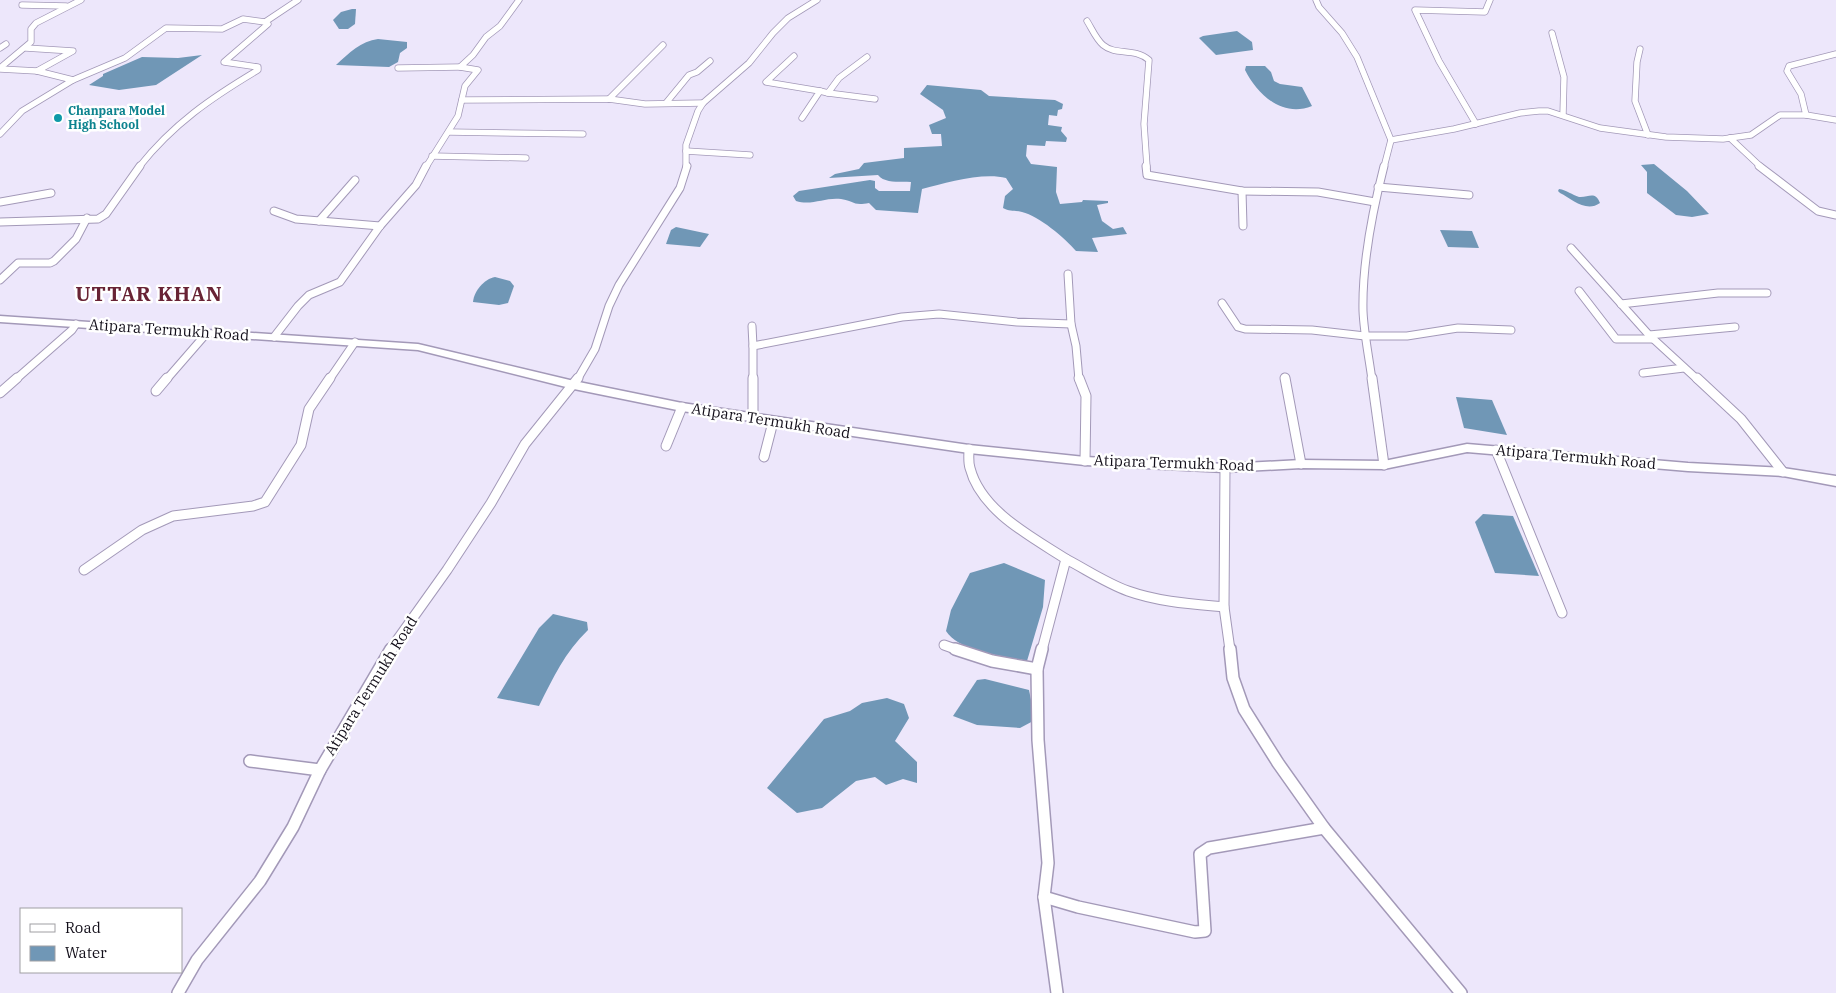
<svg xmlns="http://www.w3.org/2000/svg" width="1836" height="993" viewBox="0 0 1836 993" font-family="'IBM Plex Serif',serif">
  <rect width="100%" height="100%" fill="#ede7fb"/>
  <!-- water -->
  <g fill="#7097b6">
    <polygon points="352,9 356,9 355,24 348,29 339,29 333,20 341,12"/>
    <polygon points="1237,31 1252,42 1253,50 1216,55 1199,38 1203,36"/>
    <path d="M378 39 407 42V48L400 53 398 62 389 67 336 65C349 53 361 41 378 39Z"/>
    <polygon points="202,55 156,85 119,90 89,85 103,76 103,74 142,57 178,58"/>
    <path d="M1246 66H1265L1271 72 1274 81 1280 84 1302 87 1312 106C1282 118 1257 94 1245 70Z"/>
    <path d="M927 85 981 90 989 96 1055 100 1063 104 1062 109 1058 110 1057 116 1049 115 1048 125 1062 127 1061 131 1067 138 1066 142 1046 141 1045 146 1027 145 1026 156 1031 164 1057 167 1056 192 1060 204 1082 202 1083 200 1108 201V203L1097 205 1102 221 1113 229 1123 227 1127 234 1092 238 1098 252 1076 251C1065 238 1039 216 1022 212 1015 210 1010 212 1003 208L1005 196 1013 189 1006 178C982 172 946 183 922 189L918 213 876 210 869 203C852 206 855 201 841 199 825 197 812 206 796 201L793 196 799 191 870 180 875 181V188L879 191H910L911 182C901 181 885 184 878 175L829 178 835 174 859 169 864 163 904 158V148L942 146 941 134H932L929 125 946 118 943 110 920 94Z"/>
    <polygon points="1654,164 1687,191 1709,214 1692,217 1676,215 1647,193 1647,172 1641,165"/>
    <path d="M1559 189C1567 190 1572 195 1579 197 1588 198 1595 190 1600 203 1586 213 1572 199 1560 193L1558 191Z"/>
    <polygon points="676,227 709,234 700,247 666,244 671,230"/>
    <polygon points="1440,230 1472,231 1479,248 1448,247"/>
    <path d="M495 277 510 281 514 286 508 303 499 305 473 302C474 291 484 279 495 277Z"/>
    <polygon points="1456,397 1492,400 1507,435 1464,428"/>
    <polygon points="1483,514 1513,516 1539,576 1495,573 1475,522"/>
    <path d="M1004 563 1045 580 1043 607 1027 661C1004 656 959 652 946 631L951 610 970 573Z"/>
    <path d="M553 614 587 622 588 630C565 652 553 678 539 706L497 698 539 628Z"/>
    <polygon points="985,679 1029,690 1035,720 1020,728 977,725 953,716 977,680"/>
    <polygon points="887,698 904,704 909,718 895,741 917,762 917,783 903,779 886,785 875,777 856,781 822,808 797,813 767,788 824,719 850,711 862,703"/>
  </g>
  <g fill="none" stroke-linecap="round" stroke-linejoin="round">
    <!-- street-far3 casing -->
    <g stroke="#a399b8" stroke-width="7">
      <g id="street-far3">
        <polyline points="1316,0 1319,7 1342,33 1357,57 1391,140 1384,167"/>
        <polyline points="22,5 66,6"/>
        <path d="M1087 21C1092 29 1096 39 1103 45 1116 56 1134 47 1149 60L1144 124 1147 167"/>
        <polyline points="1552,33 1564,77 1563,115"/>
        <polyline points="0,48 6,44"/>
        <polyline points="26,48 73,51 37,71"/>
        <polyline points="1640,49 1637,62 1635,101 1648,135"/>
        <polyline points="794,56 766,82 820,91 802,118"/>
        <polyline points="0,68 31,42 31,29 36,23 81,0"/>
        <polyline points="398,68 460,67"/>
        <polyline points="0,69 37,71 73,80 22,111 0,134"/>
        <polyline points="73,80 125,58 166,28 222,29 243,19 265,22"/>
        <polyline points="820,91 828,93 839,78 867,57"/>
        <polyline points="828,93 875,99"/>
        <polyline points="609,99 663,45"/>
        <polyline points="462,100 609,99 645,104 703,103"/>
        <polyline points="666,103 689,75 697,72 710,61"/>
        <polyline points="1806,115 1836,120"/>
        <polyline points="1476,124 1439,61 1415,10 1485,12 1490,0"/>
        <polyline points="449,132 583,134"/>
        <polyline points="1730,138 1761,167"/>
        <polyline points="1391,140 1454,129 1520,113 1539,111 1548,111 1600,128 1666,137 1723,139 1751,135 1780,115 1806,115 1801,94 1787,71 1789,66 1836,54"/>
        <polyline points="686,151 750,155"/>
        <polyline points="432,156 526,158"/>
        <path d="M139 167C173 124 211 98 258 70V67L224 62 268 24 265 22 298 0"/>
        <polyline points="426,167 458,116 465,86 478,70 460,67 473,55 486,37 500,26 519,0"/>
        <polyline points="686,167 686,145 698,111 703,103 749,63 773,33 788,18 817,0"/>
      </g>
    </g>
    <!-- street-far2 casing -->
    <g stroke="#a399b8" stroke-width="9">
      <g id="street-far2">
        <polyline points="1146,166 1147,175 1242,191 1318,192 1375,202"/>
        <polyline points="1759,166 1818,211 1836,215"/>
        <polyline points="1378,187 1469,195"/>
        <polyline points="1242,191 1243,226"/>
        <polyline points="0,202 51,193"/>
        <polyline points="274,211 296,219 380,226"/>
        <polyline points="319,221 355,180"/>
        <polyline points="0,222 98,219 106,214 140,166"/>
        <polyline points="1571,248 1649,335 1698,380"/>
        <polyline points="1068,274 1071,324 1076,346 1079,380"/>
        <polyline points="0,280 18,263 50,263 54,261 76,239 87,218"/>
        <polyline points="1579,291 1616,339 1652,339"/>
        <polyline points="1222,303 1238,327 1245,329 1312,330 1365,336 1407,336 1458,328 1511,330"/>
        <polyline points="1621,304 1718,293 1767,293"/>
        <polyline points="752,326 753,346"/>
        <polyline points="1649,335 1735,327"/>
        <polyline points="274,337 298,306 309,295 340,282 380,226 416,185 426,166"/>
        <polyline points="1643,373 1684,368"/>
        <polyline points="15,380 72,330 76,324"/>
        <polyline points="166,380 206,334"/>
        <polyline points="329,380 355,342"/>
        <polyline points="577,380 595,349 609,306 619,285 680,188 687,166"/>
        <polyline points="753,380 753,346 902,317 939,314 1017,322 1071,324"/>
        <path d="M1372 380C1369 357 1364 334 1363 311 1362 266 1373 209 1384 166"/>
      </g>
    </g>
    <!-- street-far1 casing -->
    <g stroke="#a399b8" stroke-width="11">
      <g id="street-far1">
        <polyline points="753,378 753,418"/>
        <polyline points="1079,378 1086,396 1085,461"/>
        <polyline points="1285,378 1301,464"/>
        <polyline points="1372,378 1384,465"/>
        <polyline points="1697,378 1741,419 1783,472"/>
        <polyline points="156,391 167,378"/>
        <polyline points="0,393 17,378"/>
        <polyline points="666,446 682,407"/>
        <path d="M969 449C969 455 968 462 970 468 981 511 1032 537 1066 559L1042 650"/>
        <polyline points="1496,450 1562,613"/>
        <polyline points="764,457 773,422"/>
        <polyline points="1225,468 1224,607 1230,650"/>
        <path d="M1066 559C1087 570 1106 583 1128 591 1159 602 1192 604 1224 607"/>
        <polyline points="84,570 142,530 173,516 253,506 265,502 301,445 309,409 330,378"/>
        <polyline points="944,645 958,650"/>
        <polyline points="390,650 447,570 491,503 525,444 578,378"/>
      </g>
    </g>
    <!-- street casing -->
    <g stroke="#a399b8" stroke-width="14">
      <g id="street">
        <polyline points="955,649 992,661 1037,669"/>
        <polyline points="1042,649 1037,669 1038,740 1048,863 1044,897 1057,993"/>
        <polyline points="1230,649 1233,678 1244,709 1278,763 1324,828 1461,993"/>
        <polyline points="250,761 320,770"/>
        <polyline points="1044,897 1078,907 1195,932 1205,931 1200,854 1209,848 1324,828"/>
        <polyline points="178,993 197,960 260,881 293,827 320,770 391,649"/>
      </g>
    </g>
    <!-- secondary casing -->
    <g stroke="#a399b8" stroke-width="3">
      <polygon id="secondary" points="0,316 418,344 574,381 682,403 969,445 1085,457 1225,464 1301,460 1384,461 1467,444 1688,463 1783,468 1836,476 1836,486 1783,476 1688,471 1467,452 1384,469 1301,468 1225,472 1085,465 969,453 682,411 574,389 418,350 0,322"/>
    </g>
    <!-- street-far3 -->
    <use href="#street-far3" stroke="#fff" stroke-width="5.5"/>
    <!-- street-far2 -->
    <use href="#street-far2" stroke="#fff" stroke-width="7"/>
    <!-- street-far1 -->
    <use href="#street-far1" stroke="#fff" stroke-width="9"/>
    <!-- street -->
    <use href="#street" stroke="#fff" stroke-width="11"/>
    <!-- secondary -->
    <use href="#secondary" fill="#fff" fill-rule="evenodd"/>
  </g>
  <!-- markers -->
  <circle fill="#0f9aa8" stroke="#fff" stroke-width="2" cx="58" cy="118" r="5"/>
  <g text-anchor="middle" stroke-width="5" stroke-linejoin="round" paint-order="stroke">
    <!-- far-culture labels -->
    <g font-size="12" font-weight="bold" fill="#0d838f" stroke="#fff" text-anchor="start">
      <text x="68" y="115">Chanpara Model<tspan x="68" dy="14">High School</tspan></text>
    </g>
    <!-- street labels -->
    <g font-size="15" fill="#120e19" stroke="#fff">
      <text transform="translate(169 330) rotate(4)" y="5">Atipara Termukh Road</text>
      <text transform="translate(771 421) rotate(9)" y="5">Atipara Termukh Road</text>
      <text transform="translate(1576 457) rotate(5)" y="5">Atipara Termukh Road</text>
      <text transform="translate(1174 463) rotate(2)" y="5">Atipara Termukh Road</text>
      <text transform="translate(371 686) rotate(-58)" y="5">Atipara Termukh Road</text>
    </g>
    <!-- district labels -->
    <g font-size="20" font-weight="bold" letter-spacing="1" fill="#682335" stroke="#fff">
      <text x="149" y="301">UTTAR KHAN</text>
    </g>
  </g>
  <!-- legend -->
  <rect x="20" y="908" width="162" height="65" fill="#ffffff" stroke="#a09fa3"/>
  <rect x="30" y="924" width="25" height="8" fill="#ffffff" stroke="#a09fa3"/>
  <text x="65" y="933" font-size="15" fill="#120e19">Road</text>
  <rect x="30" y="946" width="25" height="15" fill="#7097b6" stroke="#a09fa3"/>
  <text x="65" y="958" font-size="15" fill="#120e19">Water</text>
</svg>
